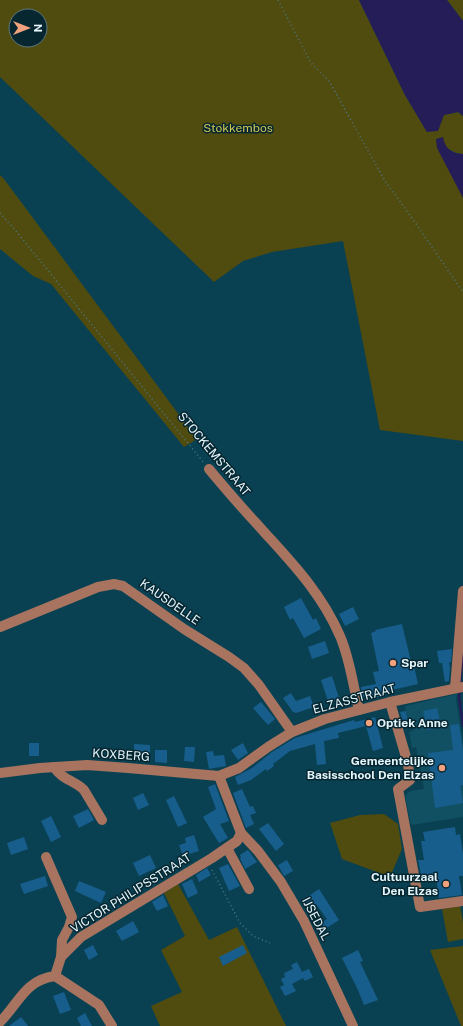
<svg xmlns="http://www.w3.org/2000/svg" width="463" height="1026" viewBox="0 0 463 1026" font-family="'Public Sans',sans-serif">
  <rect width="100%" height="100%" fill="#094152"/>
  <!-- built -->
  <polygon fill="#114f62" points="457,694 456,700 463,743 463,817 411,825 405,796 410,791 424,789 416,747 412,748 409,732 414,730 413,723 408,724 405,706"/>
  <!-- green -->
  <g fill="#504b0f" fill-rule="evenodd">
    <path d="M0 0H359L405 95 427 132 444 115 458 112 463 116V154C451 154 445 145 436 139L463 198V441L380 430 343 241 272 252 243 261 214 282 0 77ZM16 16H40V40H16Z"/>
    <polygon points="447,0 463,0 463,21"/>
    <polygon points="0,175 4,179 197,439 184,447 51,284 33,276 0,249"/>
    <polygon points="384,814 398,824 402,849 390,877 342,859 330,823 360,815"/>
    <polygon points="178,884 209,940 237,927 286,1026 160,1026 151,1006 182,992 161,950 185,936 164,893"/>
    <polygon points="460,906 463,922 463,939 448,942 442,909"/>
    <polygon points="463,946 463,1026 461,1026 430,950"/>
  </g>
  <!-- water -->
  <g fill="#251d58">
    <polygon points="359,0 447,0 463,21 463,116 458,112 444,115 438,131 427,132 405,95"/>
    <path d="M443 137C445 148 451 154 463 154V198L437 148 436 139Z"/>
  </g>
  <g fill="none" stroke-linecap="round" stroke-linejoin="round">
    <!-- stream -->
    <g stroke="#251d58" stroke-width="2.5">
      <polyline points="460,685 463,653"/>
      <polyline points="460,689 459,697 463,726"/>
    </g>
  </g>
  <!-- building -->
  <g fill="#185e8d">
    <polygon points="301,598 313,620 316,618 321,629 304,638 293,618 290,620 284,607"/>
    <polygon points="353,607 359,619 345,626 339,614"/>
    <polygon points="402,624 412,666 414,666 418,684 383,692 384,696 373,698 363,697 361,687 376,684 373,672 379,671 371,633 376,631 375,630"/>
    <polygon points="325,641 329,653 312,659 308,647"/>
    <polygon points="452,649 451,662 449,663 450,668 449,681 445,682 442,663 439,663 437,651"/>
    <polygon points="332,676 339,698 328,701 321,680"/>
    <polygon points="291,693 296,701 310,696 314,707 296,713 293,712 283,698"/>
    <polygon points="261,702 275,719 268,725 253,708"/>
    <polygon points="437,708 441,727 427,730 423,711"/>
    <polygon points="406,711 408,724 404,725 400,712"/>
    <polygon points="375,717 383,748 373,751 366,726 338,733 339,738 324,741 326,764 317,765 315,744 290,751 273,764 274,766 267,771 266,769 251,780 238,785 235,777 252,768 272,752 295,738 354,720 355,722"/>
    <polygon points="459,724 463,751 463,785 460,786 463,803 435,808 428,753 453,750 450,725"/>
    <rect x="29" y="743" width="10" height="13"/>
    <polygon points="243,743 248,753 238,760 231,750"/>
    <polygon points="134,744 150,745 150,754 134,753"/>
    <polygon points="185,747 195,747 194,762 184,761"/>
    <polygon points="155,750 167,750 167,763 155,762"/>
    <polygon points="213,751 214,756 224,755 226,766 209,769 206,752"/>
    <polygon points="215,784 229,821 220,824 228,838 219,843 203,817 216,809 208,787"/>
    <polygon points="242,789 250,807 253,806 256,813 250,815 254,824 246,828 233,793"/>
    <polygon points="143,793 149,805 138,810 133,798"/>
    <polygon points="174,796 187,823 178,827 166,800"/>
    <polygon points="88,809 94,820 79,828 73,816"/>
    <polygon points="51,816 61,837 51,842 41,821"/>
    <polygon points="268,823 284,844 276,851 259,829"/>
    <polygon points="455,827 456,835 460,834 463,854 463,876 459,876 462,895 439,898 436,877 422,880 418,860 424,860 421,841 425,841 423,832"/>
    <polygon points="194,835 199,851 183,856 179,845 186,843 185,838"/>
    <polygon points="24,837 28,849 11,855 7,843"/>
    <polygon points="248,850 257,862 245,869 240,858 241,858 240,855"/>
    <polygon points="150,855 156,868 139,876 133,863"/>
    <polygon points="287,860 293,871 284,876 278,865"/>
    <polygon points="228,864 240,886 229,891 219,868"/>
    <polygon points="207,868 211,875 199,882 196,875"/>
    <polygon points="45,876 48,886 24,894 20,884"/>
    <polygon points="192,879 198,893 188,898 182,884"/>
    <polygon points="79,881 106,892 101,903 75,891"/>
    <polygon points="319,889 339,920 325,929 321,923 327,919 316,904 308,909 303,900"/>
    <polygon points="163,895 168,906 157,911 152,902"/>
    <polygon points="133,921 139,932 122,941 116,931"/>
    <polygon points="93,945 98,955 89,960 84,950"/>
    <polygon points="243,945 247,953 223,966 219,957"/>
    <polygon points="358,950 363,961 360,962 378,1000 364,1005 358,990 342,958"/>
    <polygon points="297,962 302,972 309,969 313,977 305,981 303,978 292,984 296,991 285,996 280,987 284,985 281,979 285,977 284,973 293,969 291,965"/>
    <polygon points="64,992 71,1010 60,1014 53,996"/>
    <polygon points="85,1013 92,1026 81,1026 77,1018"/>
    <polygon points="21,1017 28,1026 9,1026"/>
  </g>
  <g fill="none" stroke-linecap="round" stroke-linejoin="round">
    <!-- path -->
    <g stroke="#4c7886" stroke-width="1.5" stroke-dasharray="1 3" stroke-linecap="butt">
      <polyline points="278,0 311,63 329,81 385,181 412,218 463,292"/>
      <polyline points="0,213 16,231 204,463"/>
      <polyline points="212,870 240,923 253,936 270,943"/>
    </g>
    <!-- minor -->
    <g stroke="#a8745f" stroke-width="10">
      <path d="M209 469C225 488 240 506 257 524 289 560 320 590 340 636 350 659 353 685 359 710"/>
      <polyline points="0,627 98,587 114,584 123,586 184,629 229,657 244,668 259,685 292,732"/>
      <polyline points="455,688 463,591"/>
      <polyline points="390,702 408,764 410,780 398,789 420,907 463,901"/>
      <path d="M54 767C62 780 74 780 84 790L102 820"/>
      <polyline points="0,773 40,768 87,765 128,768 219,776 239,768 268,747 292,732 325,719 390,702 463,687"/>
      <polyline points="219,776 241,833 258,851 281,882 304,921 353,1026"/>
      <polyline points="227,848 249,889"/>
      <polyline points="46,857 72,917 69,927 62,940 61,957"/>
      <polyline points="55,976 61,957 81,937 212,858 237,841 241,833"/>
      <polyline points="55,976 99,1005 112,1026"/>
      <path d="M0 1022C19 1003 25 980 55 976"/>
    </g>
  </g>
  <!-- markers -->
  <g fill="#f2a17e" stroke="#062630" stroke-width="1.5">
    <circle cx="393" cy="663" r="4"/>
    <circle cx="369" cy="723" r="4"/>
    <circle cx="442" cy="768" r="4"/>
    <circle cx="446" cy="884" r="4"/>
  </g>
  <g text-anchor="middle" stroke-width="3" stroke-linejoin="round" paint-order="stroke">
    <!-- park labels -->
    <g font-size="12" fill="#d0c657" stroke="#062630">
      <text x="238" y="132">Stokkembos</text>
    </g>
    <!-- street labels -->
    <g font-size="12" fill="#e4f5fc" stroke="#062630">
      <text transform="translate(214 454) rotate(50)" y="4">STOCKEMSTRAAT</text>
      <text transform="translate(170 602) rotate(35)" y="4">KAUSDELLE</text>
      <text transform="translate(354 699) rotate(-15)" y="4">ELZASSTRAAT</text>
      <text transform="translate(121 755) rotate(4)" y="4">KOXBERG</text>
      <text transform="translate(131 893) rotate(-32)" y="4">VICTOR PHILIPSSTRAAT</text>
      <text transform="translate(316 919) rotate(63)" y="4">IJSEDAL</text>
    </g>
    <!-- poi labels -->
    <g font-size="12" font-weight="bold" fill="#e4f5fc" stroke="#062630" text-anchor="start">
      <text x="401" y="667">Spar</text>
      <text x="377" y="727">Optiek Anne</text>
      <text x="434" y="765" text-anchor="end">Gemeentelijke<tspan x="434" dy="14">Basisschool Den Elzas</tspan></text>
      <text x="438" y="881" text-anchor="end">Cultuurzaal<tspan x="438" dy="14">Den Elzas</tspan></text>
    </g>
  </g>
  <!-- north arrow -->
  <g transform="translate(28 28) rotate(90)"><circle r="19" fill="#062630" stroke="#5f7982"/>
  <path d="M0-3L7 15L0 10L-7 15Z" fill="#f2a17e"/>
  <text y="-6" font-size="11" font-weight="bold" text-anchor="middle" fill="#e4f5fc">N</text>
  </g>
</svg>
